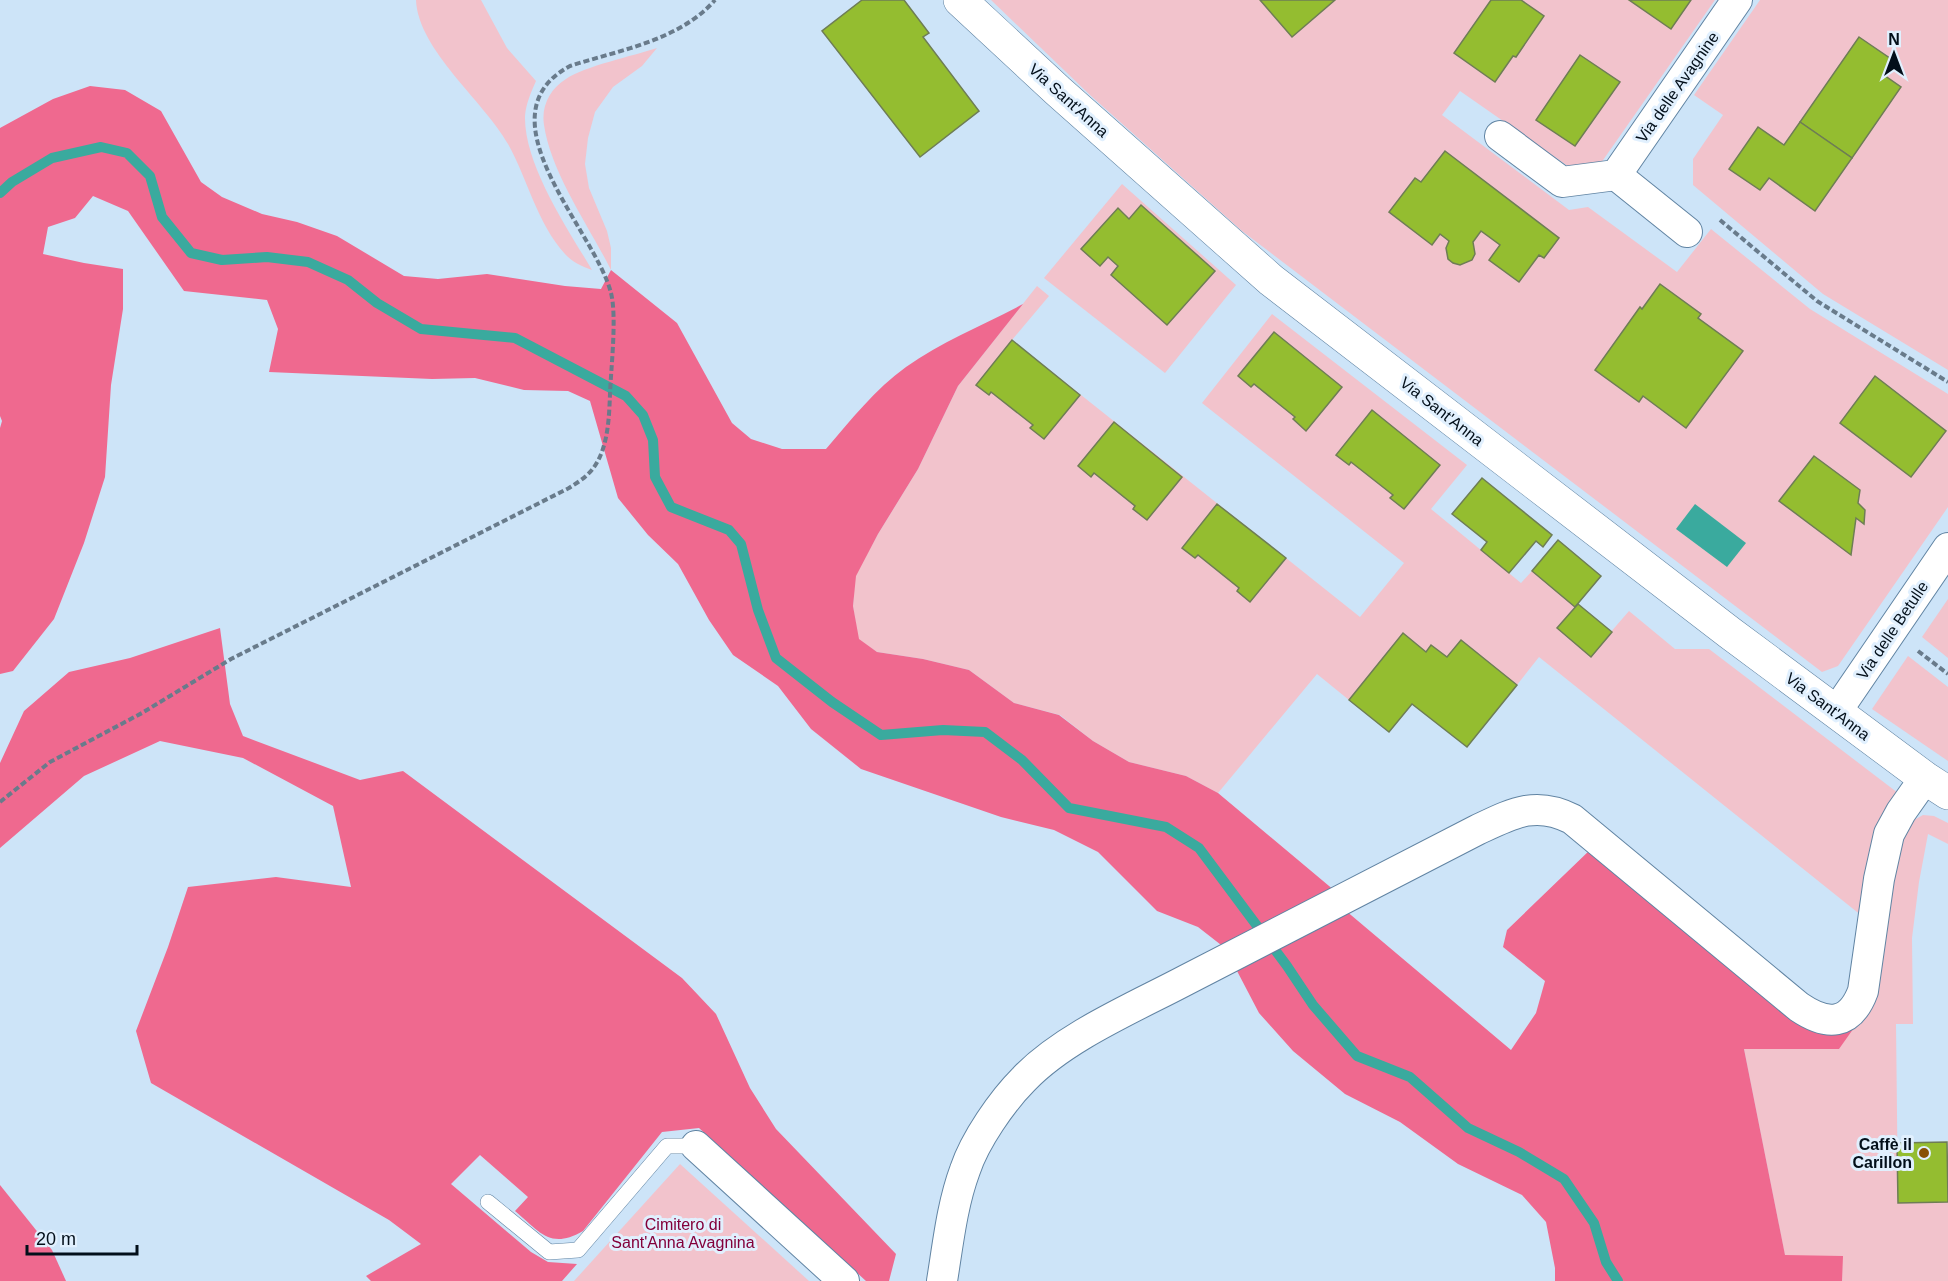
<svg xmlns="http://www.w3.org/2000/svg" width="1948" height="1281" viewBox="0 0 1948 1281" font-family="Arial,sans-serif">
  <rect width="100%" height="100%" fill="#cde4f8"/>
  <!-- green -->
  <g fill="#f2c3cc">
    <path d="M416 0H481L507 48 536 81C531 92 526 104 525 116 524 165 568 229 592 270 581 266 572 262 565 254 537 223 528 180 508 144 484 101 418 50 416 0Z"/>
    <polygon points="991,0 1715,0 1601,163 1569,167 1460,91 1442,115 1569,210 1588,207 1677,272 1711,229 1810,309 1948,394 1948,507 1838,666 1822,672 1242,231 1090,95"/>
    <polygon points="1760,0 1948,0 1948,370 1823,294 1693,185 1693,159 1723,115 1694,95"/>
    <path d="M657 48 642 66 613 87 595 112 588 138 585 164 589 188 607 231 611 248V270C589 226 551 173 544 125 541 106 550 89 566 79 585 66 633 56 657 48Z"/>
    <polygon points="1122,184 1236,285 1165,373 1044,278"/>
    <polygon points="1037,286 1049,296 1012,340 1360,617 1404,563 1202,403 1272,314 1467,465 1431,509 1521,583 1532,571 1575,607 1557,628 1590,656 1629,611 1675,649 1709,649 1898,793 1862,916 1539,657 1517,685 1461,640 1447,657 1431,645 1426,652 1403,633 1349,700 1317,674 1218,793 1186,776 1129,762 1093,741 1060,715 1014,703 969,670 923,659 877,652 858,639 853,606 855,576 878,534 918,469 958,386"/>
    <polygon points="1948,599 1948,658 1922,637"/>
    <polygon points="1908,656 1948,687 1948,761 1872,709"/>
    <polygon points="1923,815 1934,816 1948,823 1948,844 1928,834 1919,882 1912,938 1913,1024 1896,1024 1898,1203 1948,1202 1948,1281 1842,1281 1842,1256 1785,1256 1744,1049 1839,1049 1883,920 1903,835 1914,820"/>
    <polygon points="680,1164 809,1281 574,1281"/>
  </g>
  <!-- forest -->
  <g fill="#ef698f">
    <path d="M90 86 125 90 161 111 201 182 222 197 262 214 297 222 337 236 404 276 438 279 487 274 565 286 601 289 611 270 677 323 732 423 751 439 782 449H826C851 420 875 389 906 367 942 341 984 325 1023 304L958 386 918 469 878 534 856 576 853 606 859 639 877 652 923 659 969 670 1014 703 1059 715 1093 741 1129 762 1186 776 1218 793 1335 891 1225 948 1198 927 1157 911 1098 852 1054 830 1001 817 861 769 811 729 778 686 733 655 709 620 678 564 648 535 618 498 590 401 568 391 524 390 475 378 432 379 269 372 278 329 267 300 184 291 128 211 93 196 75 218 48 227 43 254 84 263 123 269V309L111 385 105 477 84 543 54 619 13 671 0 674V428L2 421 0 416V128L53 99Z"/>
    <path d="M220 628 230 704 243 736 360 780 403 771 682 978 716 1014 750 1088 776 1129 896 1254 889 1281H866L699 1128 662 1132 583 1231C550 1250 540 1232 515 1211L528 1197 480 1155 451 1184 531 1252 548 1262 577 1264 562 1281H371L366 1276 421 1244 389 1220 151 1083 136 1031 168 947 188 887 276 877 351 887 333 806 243 758 160 741 84 776 0 848V763L24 711 69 672 130 658Z"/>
    <polygon points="1592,848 1801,1022 1856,1025 1839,1049 1744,1049 1785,1255 1843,1256 1842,1281 1555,1281 1555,1268 1546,1222 1522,1195 1458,1164 1400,1122 1345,1094 1293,1051 1259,1013 1236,969 1345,910 1511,1050 1536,1013 1545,981 1503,947 1507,930"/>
    <polygon points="0,1185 52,1250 66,1281 0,1281"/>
  </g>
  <!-- water -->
  <polygon fill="#3aaa9e" points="1695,504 1746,543 1727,567 1676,529"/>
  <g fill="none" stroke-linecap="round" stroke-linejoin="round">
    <!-- stream -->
    <polyline stroke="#3aaa9e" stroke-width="10" points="0,193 12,182 52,158 101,147 127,153 150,176 162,217 191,253 222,260 267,257 308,262 348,280 377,303 421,329 515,338 626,396 643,415 653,440 655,477 671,507 729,530 741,544 758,610 776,658 832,702 881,735 943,730 985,732 1022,760 1069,808 1166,827 1199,848 1287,966 1313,1005 1357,1056 1410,1077 1468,1128 1519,1152 1564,1179 1594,1223 1606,1262 1618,1281"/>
  </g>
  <!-- building -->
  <g fill="#94bd30" stroke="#6e7d55" stroke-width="1.5">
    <polygon points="862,0 904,0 929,33 923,37 979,111 920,157 822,31"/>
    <polygon points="1260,0 1335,0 1292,37"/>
    <polygon points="1491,0 1521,0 1544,16 1516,57 1513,56 1495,82 1454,53"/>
    <polygon points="1629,0 1691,0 1671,29"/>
    <polygon points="1859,37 1894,61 1884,75 1901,87 1852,158 1800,122"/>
    <polygon points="1580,55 1620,82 1575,146 1536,120"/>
    <polygon points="1800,122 1852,158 1815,211 1769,178 1760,190 1729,169 1758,127 1784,145"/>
    <polygon points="1445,151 1559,238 1544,258 1539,255 1519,282 1489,260 1500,245 1481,231 1473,242 1475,254 1472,260 1460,265 1453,263 1448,259 1446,248 1449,241 1440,234 1432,245 1389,212 1415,178 1421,182"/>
    <polygon points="1141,205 1215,271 1167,325 1111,275 1118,266 1108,257 1100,266 1081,249 1118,208 1129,219"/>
    <polygon points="1660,284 1701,314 1698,318 1743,351 1686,428 1643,396 1639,402 1595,370 1640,307 1642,309"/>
    <polygon points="1274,332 1342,387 1306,431 1293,419 1295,417 1254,384 1251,387 1238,376"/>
    <polygon points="1012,340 1080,395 1044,439 1030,428 1033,425 991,392 989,395 976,385"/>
    <polygon points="1875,376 1946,431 1911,477 1840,423"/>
    <polygon points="1372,410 1440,465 1404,509 1390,498 1393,495 1351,462 1349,465 1336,455"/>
    <polygon points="1114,422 1182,477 1147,520 1133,509 1135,506 1094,473 1091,477 1078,466"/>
    <polygon points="1814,456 1860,490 1858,503 1865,510 1864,524 1856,518 1851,555 1779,501"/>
    <polygon points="1482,478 1552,535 1543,547 1536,541 1509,573 1481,550 1487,542 1452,514"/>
    <polygon points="1217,504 1286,558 1250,602 1237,591 1239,588 1198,555 1195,558 1182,548"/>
    <polygon points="1558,540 1601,576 1575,607 1532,571"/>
    <polygon points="1578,604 1612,632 1591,657 1557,628"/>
    <polygon points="1403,633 1426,652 1431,645 1447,657 1461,640 1517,685 1467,747 1412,704 1389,732 1349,700"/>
    <polygon points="1947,1142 1948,1202 1898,1203 1897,1143"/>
  </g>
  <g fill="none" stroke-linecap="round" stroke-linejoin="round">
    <!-- service casing -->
    <g stroke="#6184a3" stroke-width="16">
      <polyline id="service" points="488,1202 549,1252 578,1250 667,1146 696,1146"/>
    </g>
    <!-- minor casing -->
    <g stroke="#6184a3" stroke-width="32">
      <g id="minor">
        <polyline points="1500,136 1562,182 1616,175 1737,0"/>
        <polyline points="1616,175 1687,232"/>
        <polyline points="1836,712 1948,548"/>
        <polyline points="696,1146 844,1281"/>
        <path d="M942 1281C948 1244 952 1205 965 1170 975 1140 1002 1101 1024 1079 1064 1037 1135 1007 1186 980 1283 930 1380 880 1477 830 1511 814 1535 800 1572 819L1799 1007C1827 1026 1850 1026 1863 991L1879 879 1889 834 1901 812 1925 778"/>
      </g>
    </g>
    <!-- tertiary casing -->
    <g stroke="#6184a3" stroke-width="34">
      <polyline id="tertiary" points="960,0 1058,91 1271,280 1730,633 1925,778 1948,793"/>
    </g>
    <!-- path -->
    <g stroke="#697b8b" stroke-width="4" stroke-dasharray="6 3" stroke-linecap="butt">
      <polyline points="1720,220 1817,301 1948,382"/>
      <polyline points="1918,651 1948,674"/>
      <path d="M0 802 50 762 142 713 231 659 569 488C575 484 582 480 587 475 608 456 609 420 610 394 611 367 617 317 611 293 595 230 477 116 570 66 619 50 679 41 715 0"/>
    </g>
    <!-- service -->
    <use href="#service" stroke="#fff" stroke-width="15"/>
    <!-- minor -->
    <use href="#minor" stroke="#fff" stroke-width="30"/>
    <!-- tertiary -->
    <use href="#tertiary" stroke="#fff" stroke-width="33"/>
  </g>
  <!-- markers -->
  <circle fill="#885003" stroke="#e1f0fe" stroke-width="2" cx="1924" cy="1153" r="6"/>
  <g text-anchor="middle" stroke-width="6" stroke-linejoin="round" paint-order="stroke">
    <!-- street labels -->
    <g font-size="16" fill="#030f1a" stroke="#e1f0fe">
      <text transform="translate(1677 87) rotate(-55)" y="6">Via delle Avagnine</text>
      <text transform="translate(1069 100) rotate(42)" y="6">Via Sant'Anna</text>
      <text transform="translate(1442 411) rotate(38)" y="6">Via Sant'Anna</text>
      <text transform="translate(1892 630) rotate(-56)" y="6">Via delle Betulle</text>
      <text transform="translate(1828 706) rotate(37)" y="6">Via Sant'Anna</text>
    </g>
    <!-- poi labels -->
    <g font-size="16" font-weight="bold" fill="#030f1a" stroke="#e1f0fe" text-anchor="end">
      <text x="1912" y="1150">Caffè il<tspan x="1912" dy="18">Carillon</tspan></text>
    </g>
    <!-- park labels -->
    <g font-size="16" fill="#83003a" stroke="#e1f0fe">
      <text x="683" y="1230">Cimitero di<tspan x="683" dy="18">Sant'Anna Avagnina</tspan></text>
    </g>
  </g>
  <!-- north arrow -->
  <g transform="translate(1894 54)" stroke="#e1f0fe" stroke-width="4.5" paint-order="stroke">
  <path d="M0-4.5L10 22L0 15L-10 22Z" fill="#030f1a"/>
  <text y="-9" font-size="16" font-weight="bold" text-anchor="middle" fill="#030f1a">N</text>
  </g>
  <!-- scale -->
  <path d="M27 1245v9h110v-9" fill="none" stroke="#030f1a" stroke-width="3"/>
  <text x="36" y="1245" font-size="18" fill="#030f1a" stroke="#e1f0fe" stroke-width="4.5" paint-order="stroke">20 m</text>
</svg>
